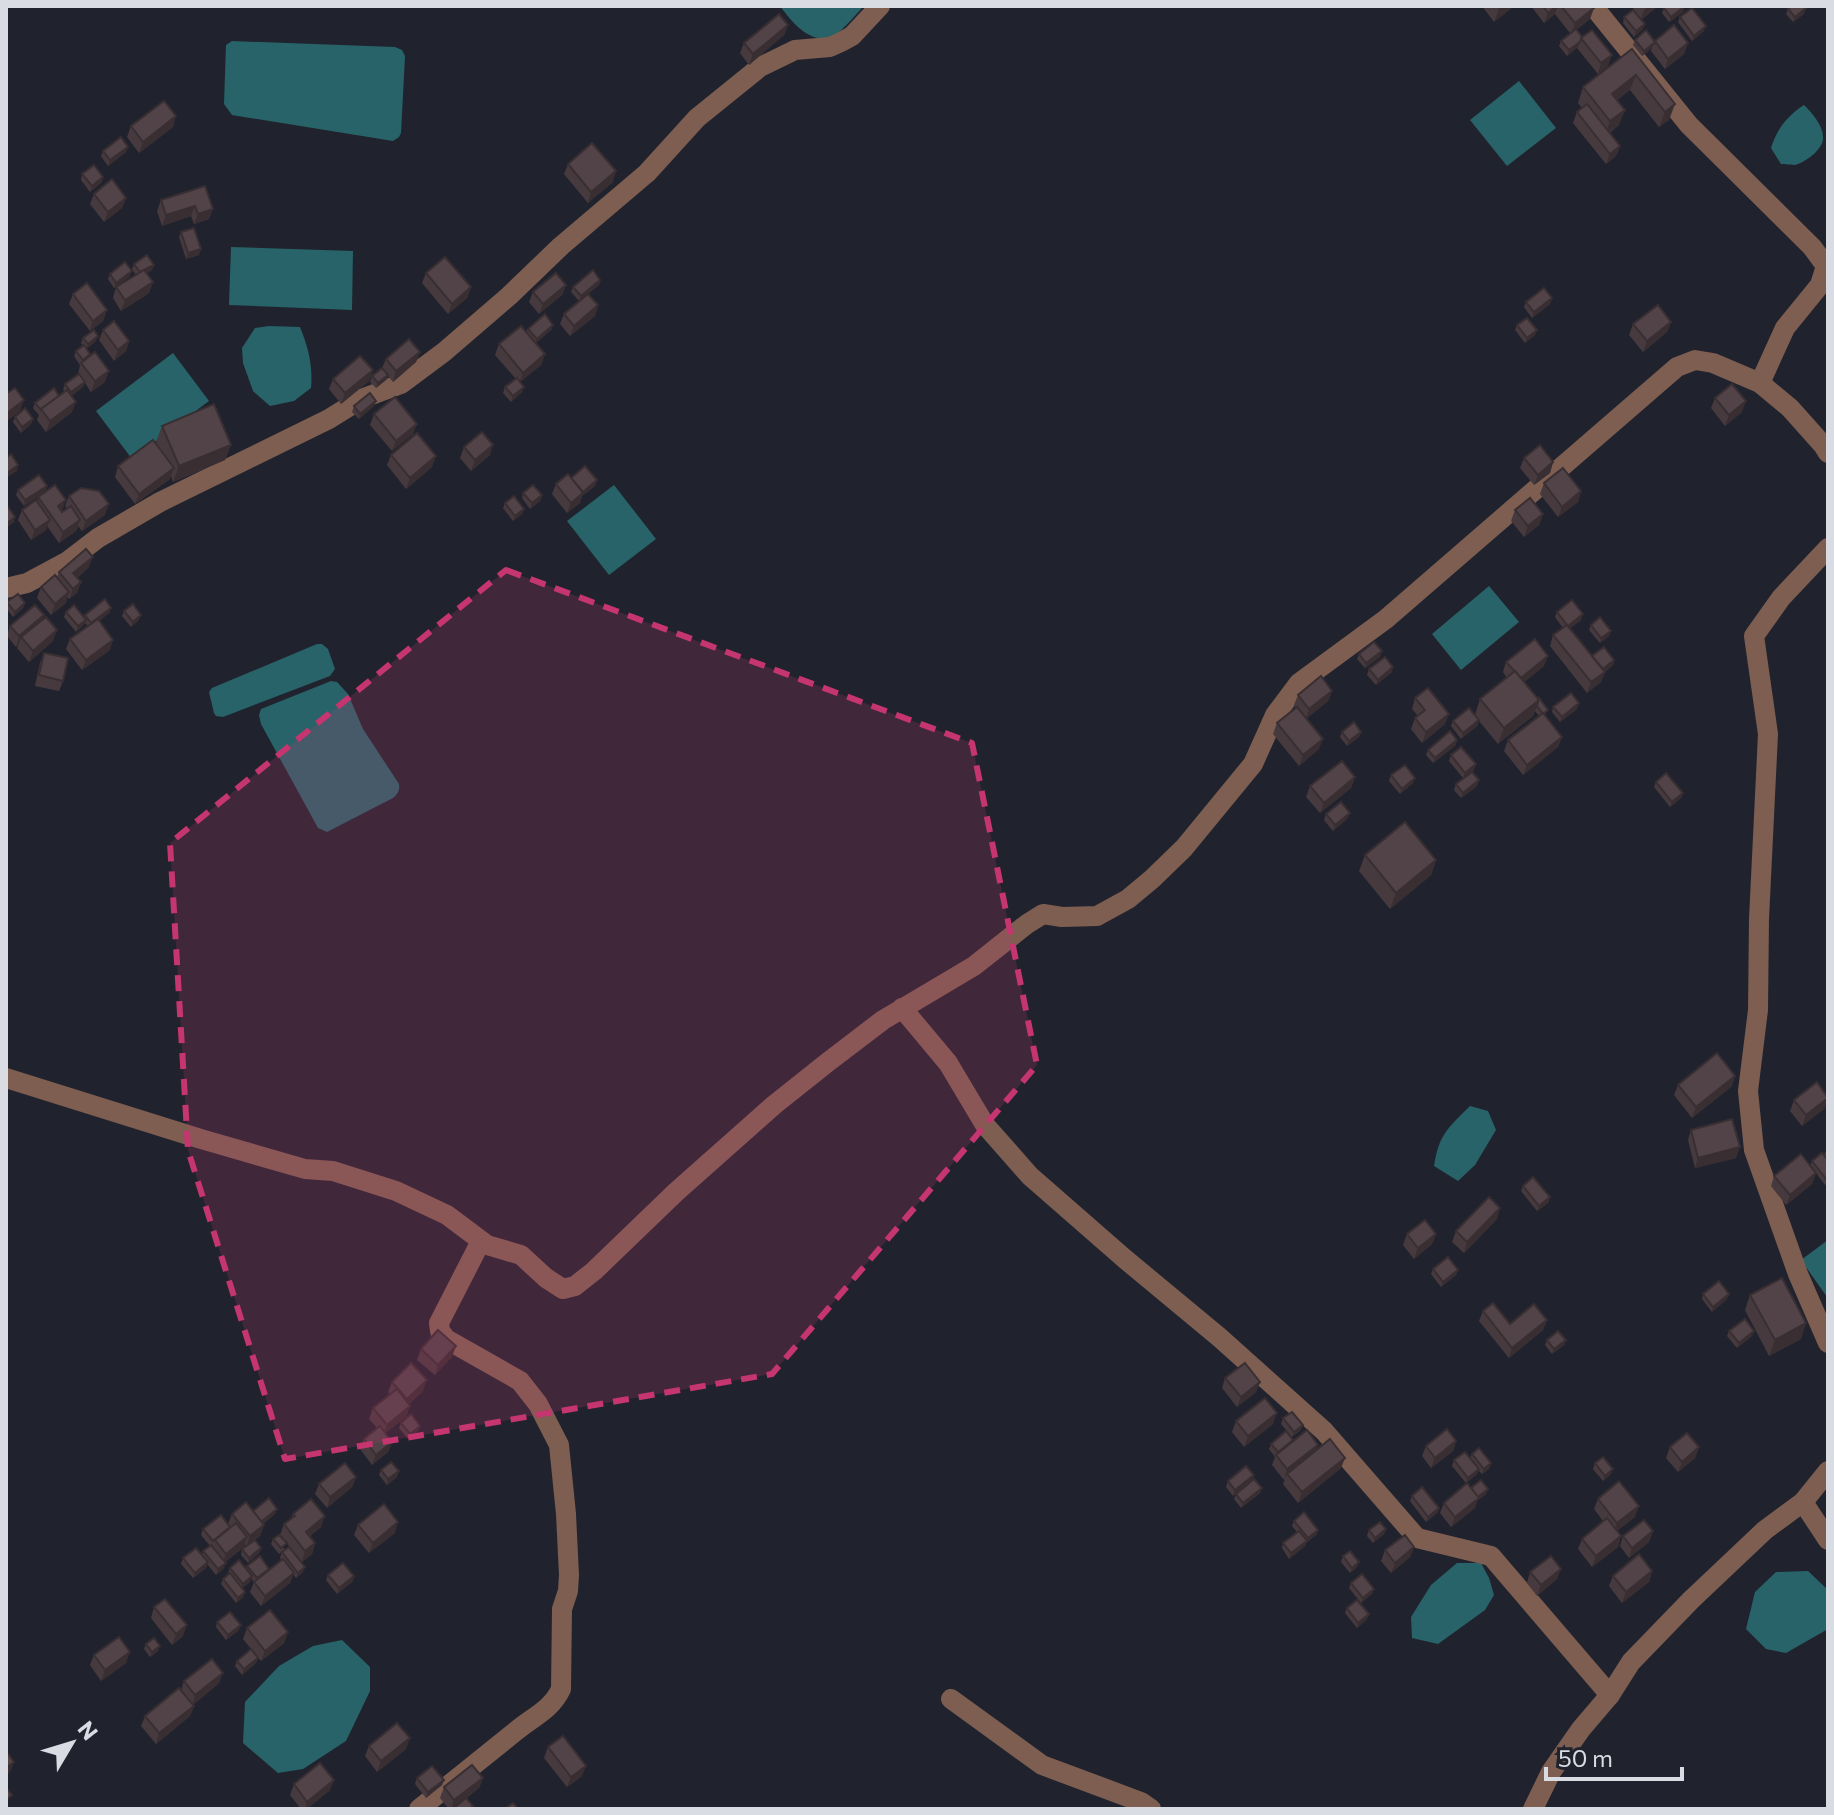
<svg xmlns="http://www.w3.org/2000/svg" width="1834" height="1815" viewBox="0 0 1834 1815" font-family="Commissioner,sans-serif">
  <rect width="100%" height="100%" fill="#20232e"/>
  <!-- water -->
  <g fill="#276368">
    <path d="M780 6H864C856 14 841 33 832 37 810 45 791 21 780 6Z"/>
    <polygon points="232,41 395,47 402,50 405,56 401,133 399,137 393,141 232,115 224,104 226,45"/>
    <polygon points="1519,81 1556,128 1507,166 1470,120"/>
    <path d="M1804 105C1812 113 1824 126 1823 139 1822 150 1806 162 1795 165 1794 165 1783 164 1781 164L1771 148C1777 129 1787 116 1804 105Z"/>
    <polygon points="231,247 353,251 352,310 229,305"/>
    <path d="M269 326 300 327C308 347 313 365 311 388L294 401 270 406 253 391 243 363 242 348 255 328Z"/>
    <polygon points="173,353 209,401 132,459 96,411"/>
    <polygon points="614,485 656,539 609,575 567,521"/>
    <polygon points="1489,586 1519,622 1461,670 1432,634"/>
    <polygon points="317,644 322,644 328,649 335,669 330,676 223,717 216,716 214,713 209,692 212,688"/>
    <path d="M331 681 337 682 348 694 363 729 399 784C400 790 398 794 393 798L327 832 318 828 261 724 259 715 261 709Z"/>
    <path d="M1470 1106 1488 1111 1496 1130 1475 1165 1458 1181 1434 1166C1439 1134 1448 1128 1470 1106Z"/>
    <polygon points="1828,1240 1828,1296 1827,1297 1801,1260"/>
    <polygon points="1457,1563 1481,1563 1489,1578 1494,1595 1485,1610 1438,1644 1412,1638 1411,1617 1431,1585"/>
    <polygon points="1808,1571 1828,1590 1828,1629 1786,1653 1766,1649 1746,1629 1755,1592 1776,1572"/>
    <polygon points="342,1640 370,1667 370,1691 346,1741 303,1769 278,1773 243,1743 245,1702 279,1666 313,1646"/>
  </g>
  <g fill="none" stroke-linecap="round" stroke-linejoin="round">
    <!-- minor -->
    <g stroke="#7d5e51" stroke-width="20">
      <polyline points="1593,6 1689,125 1812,247 1826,266 1820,285 1785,328 1760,383"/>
      <polyline points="1828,548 1781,598 1754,636 1768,734 1759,919 1758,1010 1748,1091 1754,1150 1798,1274 1828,1343"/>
      <polyline points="6,588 27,583 68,561 98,538 160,502 329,419 361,399 401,384 444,352 509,296 561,246 647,173 697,118 760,67 795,50 830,47 841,42 852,36 880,6"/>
      <polyline points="902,1008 948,1063 985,1125 1030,1176 1125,1259 1219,1337 1324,1431 1417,1538 1491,1556 1610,1695"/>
      <polyline points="6,1078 201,1139 305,1169 333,1171 396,1191 447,1215 487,1245 521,1255 546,1278 563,1289 575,1286 594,1271 676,1192 774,1105 828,1062 883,1020 974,966 1027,924 1043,914 1062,917 1097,916 1128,899 1152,879 1184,848 1253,764 1275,715 1299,683 1386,619 1677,367 1695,360 1713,363 1760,383 1790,408 1823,445 1828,453"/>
      <polyline points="1803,1502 1828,1540"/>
      <polyline points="951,1699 1042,1765 1141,1802 1151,1809"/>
      <path d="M419 1809C451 1783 484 1757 516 1731 534 1716 551 1710 561 1689L562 1609 568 1591 569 1575 566 1514 559 1445 538 1404 520 1381 446 1339 440 1331 439 1323 481 1241"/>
      <polyline points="1533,1809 1551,1772 1581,1729 1610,1695 1631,1662 1691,1600 1765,1530 1803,1502 1828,1471"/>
    </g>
  </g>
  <!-- wall -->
  <g fill="#463a3e">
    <polygon points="1482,6 1514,6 1494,22"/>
    <polygon points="1531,6 1592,6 1590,19 1576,30 1608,66 1598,74 1577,48 1578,47 1567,56 1559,46 1561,41 1570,33 1555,14 1544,23"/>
    <polygon points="1634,6 1658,6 1641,20 1643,29 1634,37 1623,23 1624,17 1633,11"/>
    <polygon points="1664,8 1683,12 1669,22 1662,13"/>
    <polygon points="1788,9 1804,14 1793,22 1786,14"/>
    <polygon points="1680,17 1704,31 1692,41 1678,22"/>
    <polygon points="788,25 784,35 749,65 740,53 744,43"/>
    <polygon points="1635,40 1688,43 1684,54 1665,69 1651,51 1652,48 1642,56 1633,45"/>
    <polygon points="1632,49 1669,120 1659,127 1630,90 1617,100 1619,125 1610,133 1620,146 1616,156 1606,164 1573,123 1577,112 1582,108 1578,103 1583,87"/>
    <polygon points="131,126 173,127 139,153 127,137"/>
    <polygon points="103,151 126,152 108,166 101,156"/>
    <polygon points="568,164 613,182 588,203 564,174"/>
    <polygon points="82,174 102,182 90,192 81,180"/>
    <polygon points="205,186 209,219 194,224 191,216 162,226 157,211 161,200"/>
    <polygon points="94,194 126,198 122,208 104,222 90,204"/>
    <polygon points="181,232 199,255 186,259 179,237"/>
    <polygon points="134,264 154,265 152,270 147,273 153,282 149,293 121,311 113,298 116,287 136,275 132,269"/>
    <polygon points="426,273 471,287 467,298 448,314 422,283"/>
    <polygon points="110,274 130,276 114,288 108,279"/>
    <polygon points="600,280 599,285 579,301 571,292 573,287"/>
    <polygon points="566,285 562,295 539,314 529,302 533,292"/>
    <polygon points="73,294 107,310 103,321 90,331 69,304"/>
    <polygon points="1552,298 1550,304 1532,318 1524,307 1526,302"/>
    <polygon points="598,305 595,316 570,336 560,324 564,314"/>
    <polygon points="1671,322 1667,332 1643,352 1629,335 1633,324"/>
    <polygon points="553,325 551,330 536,343 545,354 541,365 520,382 522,392 511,402 503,393 505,387 516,379 495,355 499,344 526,332 528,329"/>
    <polygon points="1517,325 1535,335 1525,343 1515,330"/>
    <polygon points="103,330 129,341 126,351 114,361 99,340"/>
    <polygon points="83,338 96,341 86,349 105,382 91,392 85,383 83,387 71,396 72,412 46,432 37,420 39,415 33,408 35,403 59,396 65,392 63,390 65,384 78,374 80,365 74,356 76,351 83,346 81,343"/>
    <polygon points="420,352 416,362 393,382 388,376 386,380 376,388 370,382 372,376 382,368 386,359"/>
    <polygon points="373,370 369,381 341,404 329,389 333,379"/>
    <polygon points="1715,398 1742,412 1725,426 1711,408"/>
    <polygon points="376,401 374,406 359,419 352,412 354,406"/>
    <polygon points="374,414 413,434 392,451 370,425"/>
    <polygon points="15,417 33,419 31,424 21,433 13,422"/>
    <polygon points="162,426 231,445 225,460 173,482 171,476 170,479 135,504 115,477 118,466 159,448 156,442"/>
    <polygon points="464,447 490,455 471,471 460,458"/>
    <polygon points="391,455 432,467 406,489 387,465"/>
    <polygon points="1524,458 1553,462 1550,473 1534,485 1520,468"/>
    <polygon points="571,478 597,480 595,486 582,496 580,503 567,513 552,494 556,484"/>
    <polygon points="1544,483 1581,491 1578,502 1558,517 1540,494"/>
    <polygon points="47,486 45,492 24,506 16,495 18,490"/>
    <polygon points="523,493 542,495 540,501 530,509 522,498"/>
    <polygon points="69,496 105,515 82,531 78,526 76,531 59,543 47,526 46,530 31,540 18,520 22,510 37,501 38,497 62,511 62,512 67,509 65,506"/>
    <polygon points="505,503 524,509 522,514 513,521 503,508"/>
    <polygon points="1515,510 1543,514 1539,525 1524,537 1511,521"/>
    <polygon points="89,567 77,578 81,582 77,593 69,599 67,597 66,603 51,615 37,598 41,587 57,577 59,572"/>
    <polygon points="7,602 25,603 23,608 13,617 6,608"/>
    <polygon points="111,608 109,613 99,621 110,650 82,670 66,649 70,639 88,626 85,623 76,632 64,617 66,612 84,617 85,615"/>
    <polygon points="124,611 139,620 131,627 122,616"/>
    <polygon points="1557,612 1581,620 1570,628 1592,656 1614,660 1613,665 1605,672 1601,682 1587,693 1550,646 1553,635 1563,628 1555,617"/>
    <polygon points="42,620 53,641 29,662 17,648 19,644 16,647 7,636 10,626"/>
    <polygon points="1591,625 1609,636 1600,643 1589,630"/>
    <polygon points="44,653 63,681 59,691 35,686 40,663"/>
    <polygon points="1359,654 1380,657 1365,668 1357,659"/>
    <polygon points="1506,662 1544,666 1524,682 1546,715 1545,716 1562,737 1558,747 1523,775 1504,751 1508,740 1539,716 1535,711 1533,716 1498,744 1479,721 1477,726 1461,739 1451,726 1453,721 1475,715 1480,699 1507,678 1503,672"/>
    <polygon points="1369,669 1392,672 1376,685 1367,675"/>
    <polygon points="1332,691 1328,701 1307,718 1319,749 1299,766 1273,734 1277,723 1296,708 1294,705 1298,695"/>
    <polygon points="1415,698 1445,724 1422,743 1411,729 1415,718 1418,716 1412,709"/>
    <polygon points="1553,707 1577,709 1560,722 1552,712"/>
    <polygon points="1342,732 1361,732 1359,737 1347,746 1340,737"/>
    <polygon points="1457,740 1455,746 1433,763 1426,755 1428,750"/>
    <polygon points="1451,755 1474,770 1463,778 1449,761"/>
    <polygon points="1391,775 1413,783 1400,794 1389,781"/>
    <polygon points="1355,777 1351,788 1320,813 1306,797 1310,786"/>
    <polygon points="1656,782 1683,793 1681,798 1670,807 1654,787"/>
    <polygon points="1456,784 1477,786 1461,798 1454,790"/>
    <polygon points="1326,814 1348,818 1333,831 1324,820"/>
    <polygon points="1365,855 1436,860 1431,875 1390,909 1359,871"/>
    <polygon points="1678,1085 1732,1086 1692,1118 1674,1095"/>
    <polygon points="1794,1100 1825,1108 1802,1126 1790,1111"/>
    <polygon points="1691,1130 1736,1158 1695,1168 1688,1140"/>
    <polygon points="1828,1146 1828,1183 1825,1185 1816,1173 1812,1184 1786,1205 1771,1186 1774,1176 1810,1166 1812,1161 1824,1155"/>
    <polygon points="1523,1186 1550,1197 1548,1203 1537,1211 1521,1191"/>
    <polygon points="1497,1219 1464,1253 1452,1242 1456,1231"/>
    <polygon points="1407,1234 1436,1234 1432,1244 1414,1259 1403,1245"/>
    <polygon points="1433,1269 1458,1270 1456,1275 1441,1287 1431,1274"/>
    <polygon points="1703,1294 1727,1299 1712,1312 1702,1299"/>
    <polygon points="1750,1295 1801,1339 1769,1356 1745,1310"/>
    <polygon points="1483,1311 1510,1324 1547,1320 1543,1330 1509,1358 1479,1321"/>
    <polygon points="1729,1331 1754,1331 1752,1336 1737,1348 1727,1336"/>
    <polygon points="1547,1340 1566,1340 1564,1345 1552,1354 1545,1345"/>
    <polygon points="421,1349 452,1357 435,1375 417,1360"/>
    <polygon points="1225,1378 1260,1382 1256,1392 1237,1407 1222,1388"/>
    <polygon points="392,1382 423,1391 409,1404 410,1406 406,1417 385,1433 392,1442 388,1452 372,1465 360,1449 364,1439 377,1428 369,1419 373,1408 390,1395 388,1392"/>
    <polygon points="1283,1418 1301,1430 1292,1437 1281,1424"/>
    <polygon points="1236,1421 1273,1424 1244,1447 1232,1432"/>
    <polygon points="401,1423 420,1426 418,1431 408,1439 399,1428"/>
    <polygon points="1293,1440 1318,1445 1316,1450 1341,1468 1298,1503 1283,1484 1285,1479 1284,1480 1272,1465 1275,1457 1269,1449 1271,1444"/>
    <polygon points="1456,1441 1453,1451 1431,1468 1422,1456 1426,1446"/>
    <polygon points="1670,1447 1699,1447 1695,1458 1678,1472 1666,1458"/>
    <polygon points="1472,1454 1491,1463 1489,1469 1482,1474 1478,1470 1477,1474 1466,1483 1452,1466 1454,1460 1470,1458"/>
    <polygon points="1595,1463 1611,1474 1603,1481 1593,1469"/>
    <polygon points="381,1470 397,1477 387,1485 379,1475"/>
    <polygon points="1254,1475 1252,1481 1233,1496 1226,1487 1228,1481"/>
    <polygon points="356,1477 352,1487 327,1508 315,1494 319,1484"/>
    <polygon points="1262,1488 1260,1493 1241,1508 1234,1499 1236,1494"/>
    <polygon points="1471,1488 1488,1489 1486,1494 1477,1501 1475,1508 1451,1527 1440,1513 1444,1503"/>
    <polygon points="1412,1496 1439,1508 1437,1513 1426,1522 1410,1501"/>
    <polygon points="1598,1499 1635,1517 1617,1531 1621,1536 1618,1547 1592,1567 1578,1549 1582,1539 1603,1521 1594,1509"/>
    <polygon points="253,1511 275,1514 263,1524 264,1525 260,1536 255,1540 261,1548 259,1553 248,1563 241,1555 242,1549 246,1546 245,1544 243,1548 225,1562 224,1568 216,1575 207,1564 206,1568 193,1578 181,1564 183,1558 202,1555 203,1551 210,1546 201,1535 203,1529 228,1524 232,1514"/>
    <polygon points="293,1514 321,1527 310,1536 315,1543 312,1554 302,1562 280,1535 284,1524 291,1519"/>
    <polygon points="1294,1521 1318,1530 1316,1535 1306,1543 1305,1546 1289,1559 1282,1548 1283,1543 1297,1532 1292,1526"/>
    <polygon points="358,1525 395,1533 369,1553 354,1535"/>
    <polygon points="1386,1529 1384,1534 1373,1543 1367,1536 1369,1530"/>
    <polygon points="1653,1531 1649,1542 1629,1558 1620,1546 1623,1536"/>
    <polygon points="273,1539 285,1549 279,1554 271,1544"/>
    <polygon points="1414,1547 1410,1557 1391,1573 1381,1561 1385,1550"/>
    <polygon points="282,1552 303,1572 296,1578 293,1574 290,1583 261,1606 250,1592 254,1582 251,1578 250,1582 242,1588 245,1592 243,1597 236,1603 221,1584 223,1579 229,1574 228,1573 230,1568 246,1570 247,1566 269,1570 281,1560 280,1558"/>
    <polygon points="1343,1556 1357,1567 1350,1573 1341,1562"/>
    <polygon points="1652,1571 1649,1582 1622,1603 1609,1586 1613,1576"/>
    <polygon points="1530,1572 1557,1579 1537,1596 1527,1583"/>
    <polygon points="328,1575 354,1576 352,1582 337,1594 326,1580"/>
    <polygon points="1351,1583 1374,1589 1372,1594 1361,1603 1349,1588"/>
    <polygon points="154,1607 183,1636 172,1645 151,1618"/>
    <polygon points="1347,1608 1367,1619 1357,1628 1345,1613"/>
    <polygon points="217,1622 239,1630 226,1640 216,1627"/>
    <polygon points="247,1628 288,1632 284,1643 261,1661 243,1639"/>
    <polygon points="146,1644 158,1651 150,1657 144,1649"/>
    <polygon points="94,1655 126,1663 101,1681 90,1665"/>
    <polygon points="258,1658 256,1663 242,1675 235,1666 237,1661"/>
    <polygon points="184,1681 219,1683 193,1705 194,1706 190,1716 156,1744 141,1726 145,1716 181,1690"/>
    <polygon points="369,1746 406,1749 377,1772 365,1756"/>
    <polygon points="548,1747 582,1776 567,1787 544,1758"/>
    <polygon points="417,1778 444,1780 442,1785 426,1798 415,1784"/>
    <polygon points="483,1778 479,1788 453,1809 449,1809 440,1798 444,1787"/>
    <polygon points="294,1784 330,1790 307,1809 301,1809 290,1795"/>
  </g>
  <!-- shaded-wall -->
  <g fill="#392f32">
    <polygon points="1500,6 1514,6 1494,22"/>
    <polygon points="1556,6 1558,6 1555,14 1544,23 1548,13"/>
    <polygon points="1649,6 1658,6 1640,20 1644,10"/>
    <polygon points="1685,6 1683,12 1669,22 1671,17"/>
    <polygon points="1594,8 1590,19 1571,34 1575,23"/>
    <polygon points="1806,8 1804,14 1793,22 1795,17"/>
    <polygon points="1645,24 1643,29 1634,37 1636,31"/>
    <polygon points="788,25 784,35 749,65 753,54"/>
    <polygon points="1706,26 1704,31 1692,41 1694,36"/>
    <polygon points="1580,42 1578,47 1567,56 1569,50"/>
    <polygon points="1654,43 1652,48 1642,56 1644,51"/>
    <polygon points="1688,43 1684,54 1665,69 1668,59"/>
    <polygon points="1612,55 1608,66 1598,74 1601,63"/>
    <polygon points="1636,75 1630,90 1606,109 1612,94"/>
    <polygon points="1675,104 1669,120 1659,127 1665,112"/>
    <polygon points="1625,110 1619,125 1604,137 1610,121"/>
    <polygon points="176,116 173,127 139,153 143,142"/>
    <polygon points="1620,146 1616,156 1606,164 1610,154"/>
    <polygon points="128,147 126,152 108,166 110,160"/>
    <polygon points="616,171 613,182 588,203 591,192"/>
    <polygon points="103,177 102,182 90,192 92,186"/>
    <polygon points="126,198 122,208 104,222 108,212"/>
    <polygon points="195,206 191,216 162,226 166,215"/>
    <polygon points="213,209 209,219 194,224 198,214"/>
    <polygon points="201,249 199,255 186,259 188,253"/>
    <polygon points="154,265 152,270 139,279 141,273"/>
    <polygon points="132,271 130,276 114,288 116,283"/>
    <polygon points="600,280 599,285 579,301 581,296"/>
    <polygon points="153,282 149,293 121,311 125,300"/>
    <polygon points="566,285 562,295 539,314 543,304"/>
    <polygon points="471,287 467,298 448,314 452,304"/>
    <polygon points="1552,298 1550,304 1532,318 1534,312"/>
    <polygon points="598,305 595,316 570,336 574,326"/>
    <polygon points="107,310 103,321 90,331 93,321"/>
    <polygon points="1671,322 1667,332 1643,352 1647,341"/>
    <polygon points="553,325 551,330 535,344 537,339"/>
    <polygon points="1537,330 1535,335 1525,343 1527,338"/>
    <polygon points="98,336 96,341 86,349 88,344"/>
    <polygon points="129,341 126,351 114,361 118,350"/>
    <polygon points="420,352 416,362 393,382 396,371"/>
    <polygon points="545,354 541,365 519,383 523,373"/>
    <polygon points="373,370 369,381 341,404 345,393"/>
    <polygon points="109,371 105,382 91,392 95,381"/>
    <polygon points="388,375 386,380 376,388 378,383"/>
    <polygon points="85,382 83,387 69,398 71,392"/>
    <polygon points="524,387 522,392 511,402 513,396"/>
    <polygon points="24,400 20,411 6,422 6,414"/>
    <polygon points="376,401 374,406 359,419 360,414"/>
    <polygon points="1746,401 1742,412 1725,426 1729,415"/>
    <polygon points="76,402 72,412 46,432 50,421"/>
    <polygon points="33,419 31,424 21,433 22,427"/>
    <polygon points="417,424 413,434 392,451 396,441"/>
    <polygon points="231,445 225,460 173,482 179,466"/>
    <polygon points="493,445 490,455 471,471 475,460"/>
    <polygon points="436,456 432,467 406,489 410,478"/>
    <polygon points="1553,462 1550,473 1534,485 1538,475"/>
    <polygon points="18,465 17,471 6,478 6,474"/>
    <polygon points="174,468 170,479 135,504 139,494"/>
    <polygon points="597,480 595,486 582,496 580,503 567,513 571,503"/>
    <polygon points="47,486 45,492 24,506 25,500"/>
    <polygon points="1581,491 1578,502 1558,517 1562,507"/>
    <polygon points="542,495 540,501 530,509 532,503"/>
    <polygon points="66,500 62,511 54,516 58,506"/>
    <polygon points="109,504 105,515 82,531 86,521"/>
    <polygon points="524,509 522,514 513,521 515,516"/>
    <polygon points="1543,514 1539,525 1524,537 1528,526"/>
    <polygon points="15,517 14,522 6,528 6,524"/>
    <polygon points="50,520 46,530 31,540 35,530"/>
    <polygon points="80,520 76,531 59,543 63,532"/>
    <polygon points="93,557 89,567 69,584 73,573"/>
    <polygon points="81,582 77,593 69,599 73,589"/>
    <polygon points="69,592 66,603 51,615 55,604"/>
    <polygon points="25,603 23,608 13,617 15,612"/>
    <polygon points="111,608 109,613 89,628 91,623"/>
    <polygon points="1583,614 1581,620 1566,632 1568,626"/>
    <polygon points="44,615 40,626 21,637 19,644 16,647 19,636"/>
    <polygon points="141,615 139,620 131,627 133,622"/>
    <polygon points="86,620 84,625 76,632 78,626"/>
    <polygon points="57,630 53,641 29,662 33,651"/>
    <polygon points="1611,631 1609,636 1600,643 1601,638"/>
    <polygon points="113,640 110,650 82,670 86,660"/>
    <polygon points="1382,651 1380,657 1365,668 1366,663"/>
    <polygon points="1548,656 1544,666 1516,689 1520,679"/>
    <polygon points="1614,660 1613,665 1605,672 1601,682 1587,693 1591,682 1603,670"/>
    <polygon points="1393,667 1392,672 1376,685 1378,680"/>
    <polygon points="1332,691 1328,701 1306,719 1309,709"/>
    <polygon points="1539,700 1533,716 1498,744 1504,728"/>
    <polygon points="1579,703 1577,709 1560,722 1562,717"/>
    <polygon points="1449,714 1445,724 1422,743 1426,732"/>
    <polygon points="1479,720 1477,726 1461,739 1463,733"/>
    <polygon points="1361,732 1359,737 1347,746 1349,741"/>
    <polygon points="1562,737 1558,747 1523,775 1527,765"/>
    <polygon points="1323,739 1319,749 1299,766 1303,755"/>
    <polygon points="1457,740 1455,746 1433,763 1435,758"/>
    <polygon points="1476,764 1474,770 1463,778 1465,773"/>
    <polygon points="1355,777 1351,788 1320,813 1324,803"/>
    <polygon points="1415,778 1413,783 1400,794 1402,789"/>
    <polygon points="1479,780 1477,786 1461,798 1463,793"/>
    <polygon points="1683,793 1681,798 1670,807 1672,802"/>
    <polygon points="1350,813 1348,818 1333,831 1335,825"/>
    <polygon points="1436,860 1431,875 1390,909 1396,893"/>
    <polygon points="1735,1076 1732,1086 1692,1118 1696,1107"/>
    <polygon points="1828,1098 1825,1108 1802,1126 1806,1115"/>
    <polygon points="1740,1147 1736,1158 1695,1168 1698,1158"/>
    <polygon points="1816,1173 1812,1184 1786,1205 1790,1195"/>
    <polygon points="1550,1197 1548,1203 1537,1211 1539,1206"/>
    <polygon points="1500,1208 1497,1219 1464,1253 1467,1242"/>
    <polygon points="1436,1234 1432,1244 1414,1259 1418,1248"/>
    <polygon points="1458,1270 1456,1275 1441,1287 1443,1282"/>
    <polygon points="1729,1294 1727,1299 1712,1312 1713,1307"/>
    <polygon points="1547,1320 1543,1330 1509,1358 1512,1348"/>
    <polygon points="1806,1323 1801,1339 1769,1356 1775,1340"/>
    <polygon points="1754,1331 1752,1336 1737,1348 1739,1343"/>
    <polygon points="1566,1340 1564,1345 1552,1354 1554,1349"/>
    <polygon points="456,1346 452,1357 435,1375 438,1365"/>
    <polygon points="427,1380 423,1391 403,1409 407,1399"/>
    <polygon points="1260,1382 1256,1392 1237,1407 1241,1397"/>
    <polygon points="410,1406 406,1417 383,1435 387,1425"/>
    <polygon points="1277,1413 1273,1424 1244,1447 1248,1436"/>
    <polygon points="1303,1425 1301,1430 1292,1437 1294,1432"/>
    <polygon points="420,1426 418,1431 408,1439 410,1434"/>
    <polygon points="1456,1441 1453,1451 1431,1468 1435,1458"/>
    <polygon points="392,1442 388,1452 372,1465 376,1455"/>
    <polygon points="1318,1445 1314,1455 1287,1474 1284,1480 1287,1469"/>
    <polygon points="1699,1447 1695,1458 1678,1472 1682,1462"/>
    <polygon points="1345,1458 1341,1468 1298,1503 1302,1492"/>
    <polygon points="1491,1463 1489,1469 1482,1474 1484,1469"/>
    <polygon points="1479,1469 1477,1474 1466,1483 1468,1478"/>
    <polygon points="1613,1469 1611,1474 1603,1481 1605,1476"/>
    <polygon points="399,1471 397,1477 387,1485 388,1479"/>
    <polygon points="1254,1475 1252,1481 1233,1496 1235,1490"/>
    <polygon points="356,1477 352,1487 327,1508 330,1497"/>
    <polygon points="1262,1488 1260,1493 1241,1508 1243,1503"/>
    <polygon points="1488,1489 1486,1494 1477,1501 1475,1508 1451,1527 1455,1517"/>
    <polygon points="1639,1506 1635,1517 1613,1534 1617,1523"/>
    <polygon points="1439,1508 1437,1513 1426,1522 1428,1517"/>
    <polygon points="277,1509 275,1514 257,1528 259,1523"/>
    <polygon points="325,1516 321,1527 302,1542 306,1532"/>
    <polygon points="398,1522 395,1533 369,1553 373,1543"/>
    <polygon points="264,1525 260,1536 246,1547 250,1536"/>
    <polygon points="1386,1529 1384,1534 1373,1543 1375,1538"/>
    <polygon points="1318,1530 1316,1535 1306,1543 1305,1546 1289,1559 1291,1553 1306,1542 1308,1538"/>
    <polygon points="1653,1531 1649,1542 1629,1558 1632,1548"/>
    <polygon points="1621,1536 1618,1547 1592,1567 1596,1556"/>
    <polygon points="247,1537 243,1548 222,1564 226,1554"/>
    <polygon points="315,1543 312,1554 302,1562 305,1551"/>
    <polygon points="1414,1547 1410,1557 1391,1573 1395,1563"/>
    <polygon points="261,1548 259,1553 248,1563 249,1558"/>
    <polygon points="208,1562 206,1568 193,1578 195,1573"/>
    <polygon points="1359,1562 1357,1567 1350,1573 1352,1568"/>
    <polygon points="226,1563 224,1568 216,1575 218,1569"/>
    <polygon points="305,1567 303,1572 296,1578 298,1573"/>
    <polygon points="1561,1569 1557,1579 1537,1596 1541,1585"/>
    <polygon points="1652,1571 1649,1582 1622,1603 1626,1592"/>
    <polygon points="294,1573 290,1583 261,1606 265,1596"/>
    <polygon points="252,1576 250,1582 241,1589 243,1584"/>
    <polygon points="354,1576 352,1582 337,1594 339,1588"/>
    <polygon points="1374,1589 1372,1594 1361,1603 1363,1598"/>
    <polygon points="245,1592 243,1597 236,1603 238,1598"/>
    <polygon points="1369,1614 1367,1619 1357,1628 1358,1623"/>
    <polygon points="187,1625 183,1636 172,1645 176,1634"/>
    <polygon points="241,1625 239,1630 226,1640 228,1635"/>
    <polygon points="288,1632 284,1643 261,1661 265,1651"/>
    <polygon points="160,1646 158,1651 150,1657 152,1652"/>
    <polygon points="130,1652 126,1663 101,1681 105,1670"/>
    <polygon points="258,1658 256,1663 242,1675 244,1669"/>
    <polygon points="223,1673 219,1683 192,1706 195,1695"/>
    <polygon points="194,1706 190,1716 156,1744 159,1733"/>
    <polygon points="410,1738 406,1749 377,1772 381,1761"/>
    <polygon points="14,1762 10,1772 6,1775 6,1768"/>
    <polygon points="586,1766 582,1776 567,1787 571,1777"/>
    <polygon points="483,1778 479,1788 451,1809 454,1800"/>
    <polygon points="334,1780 330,1790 307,1809 305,1809 307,1802"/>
    <polygon points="444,1780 442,1785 426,1798 428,1792"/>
  </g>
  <!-- building -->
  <g fill="#514348" stroke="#392f32" stroke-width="2">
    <polygon points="1543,6 1556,6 1548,13"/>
    <polygon points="1561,6 1592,6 1594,8 1575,23"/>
    <polygon points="1667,6 1685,6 1671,17 1664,8"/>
    <polygon points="1792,6 1804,6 1806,8 1795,17 1788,9"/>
    <polygon points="1692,8 1706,26 1694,36 1680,17"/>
    <polygon points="1633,10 1645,24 1636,31 1624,17"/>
    <polygon points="779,14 788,25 753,54 744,43"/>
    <polygon points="1674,25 1688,43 1668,59 1655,41"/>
    <polygon points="1576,29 1582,37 1580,42 1569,50 1561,41"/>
    <polygon points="1592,30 1612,55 1601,63 1581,38"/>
    <polygon points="1646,30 1655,42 1655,41 1654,43 1644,51 1635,40"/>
    <polygon points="1632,49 1675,104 1665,112 1636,75 1612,94 1625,110 1610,121 1583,87"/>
    <polygon points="164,101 176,116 143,142 131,126"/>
    <polygon points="1587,104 1620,146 1610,154 1577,112"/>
    <polygon points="121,137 128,147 110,160 103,151"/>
    <polygon points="592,143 616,171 591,192 568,164"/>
    <polygon points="94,165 103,177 92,186 82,174"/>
    <polygon points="112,179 126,198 108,212 94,194"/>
    <polygon points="205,186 213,209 198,214 195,206 166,215 161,200"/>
    <polygon points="194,228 201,249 188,253 181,232"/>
    <polygon points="147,255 154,265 140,272 134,264"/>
    <polygon points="445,257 471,287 452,304 426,273"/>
    <polygon points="125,262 132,271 116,283 110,274"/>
    <polygon points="144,270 153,282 125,300 116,287"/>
    <polygon points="593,270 600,280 581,296 573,287"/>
    <polygon points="556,273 566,285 543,304 533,292"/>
    <polygon points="87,283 107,310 93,321 73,294"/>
    <polygon points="1544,288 1552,298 1534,312 1526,302"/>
    <polygon points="588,294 598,305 574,326 564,314"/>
    <polygon points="1658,305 1671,322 1647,341 1633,324"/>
    <polygon points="545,314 553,325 537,339 528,329"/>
    <polygon points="1527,318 1537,330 1527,338 1517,325"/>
    <polygon points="114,321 129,341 118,350 103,330"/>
    <polygon points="521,326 545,354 523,373 499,344"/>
    <polygon points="94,330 98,336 88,344 83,338"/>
    <polygon points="409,339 420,352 396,371 386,359"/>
    <polygon points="84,345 90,354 83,360 76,351"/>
    <polygon points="95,352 109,371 95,381 81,363"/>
    <polygon points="360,356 373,370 345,393 333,379"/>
    <polygon points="382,368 388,375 378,383 372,376"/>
    <polygon points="79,374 85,382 71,392 65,384"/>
    <polygon points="517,378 524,387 513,396 505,387"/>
    <polygon points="1732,384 1746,401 1729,415 1715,398"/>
    <polygon points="15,388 24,400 6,414 6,394"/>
    <polygon points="54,388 59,396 41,410 35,403"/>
    <polygon points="67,390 76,402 50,421 41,409"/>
    <polygon points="370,393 376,401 360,414 354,406"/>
    <polygon points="395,397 417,424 396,441 374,414"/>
    <polygon points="214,404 231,445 179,466 162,426"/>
    <polygon points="25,408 33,419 22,427 15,417"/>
    <polygon points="482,432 493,445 475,460 464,447"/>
    <polygon points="417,433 436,456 410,478 391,455"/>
    <polygon points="153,440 174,468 139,494 118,466"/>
    <polygon points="1540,445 1553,462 1538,475 1524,458"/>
    <polygon points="11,454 18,465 6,474 6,458"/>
    <polygon points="585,466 597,480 583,492 571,478"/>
    <polygon points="1563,468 1581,491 1562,507 1544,483"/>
    <polygon points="568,474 583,493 571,503 556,484"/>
    <polygon points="39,475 47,486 25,500 18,490"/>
    <polygon points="55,485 66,500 58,506 62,512 71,506 80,520 63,532 38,497"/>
    <polygon points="533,485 542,495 532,503 523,493"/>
    <polygon points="81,488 99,491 109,504 86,521 69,496"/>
    <polygon points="514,496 524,509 515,516 505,503"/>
    <polygon points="1530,498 1543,514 1528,526 1515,510"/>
    <polygon points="36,500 50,520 35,530 22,510"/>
    <polygon points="6,504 15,517 6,524"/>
    <polygon points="86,549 93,557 73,573 81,582 73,589 59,572"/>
    <polygon points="55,575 69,592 55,604 41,587"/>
    <polygon points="18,594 25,603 15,612 7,602"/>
    <polygon points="105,599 111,608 91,623 85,615"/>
    <polygon points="1572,600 1583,614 1568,626 1557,612"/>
    <polygon points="133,604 141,615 133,622 124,611"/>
    <polygon points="35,605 44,615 19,636 10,626"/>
    <polygon points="74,605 86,620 78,626 66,612"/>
    <polygon points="46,617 57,630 33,651 21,637"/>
    <polygon points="1600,617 1611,631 1601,638 1591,625"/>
    <polygon points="98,619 113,640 86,660 70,639"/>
    <polygon points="1567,625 1605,672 1591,682 1553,635"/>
    <polygon points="1535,639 1548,656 1521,678 1506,662"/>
    <polygon points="1374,642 1382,651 1366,663 1359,654"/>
    <polygon points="1604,647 1614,660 1603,669 1592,656"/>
    <polygon points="44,653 68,658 63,681 39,675"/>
    <polygon points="1385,657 1393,667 1378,680 1369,669"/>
    <polygon points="1515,671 1539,700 1504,728 1480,699"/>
    <polygon points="1321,676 1332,691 1309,709 1298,695"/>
    <polygon points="1428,688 1449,714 1426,732 1415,718 1425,710 1415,698"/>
    <polygon points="1571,693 1579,703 1562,717 1553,707"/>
    <polygon points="1539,698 1548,710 1543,714 1537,706"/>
    <polygon points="1297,707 1323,739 1303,755 1277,723"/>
    <polygon points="1469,708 1479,720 1463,733 1453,721"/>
    <polygon points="1543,713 1562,737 1527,765 1508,740"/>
    <polygon points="1354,722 1361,732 1349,741 1342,732"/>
    <polygon points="1450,731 1457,740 1435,758 1428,750"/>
    <polygon points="1461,747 1476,764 1465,773 1451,755"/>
    <polygon points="1342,761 1355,777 1324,803 1310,786"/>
    <polygon points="1405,765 1415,778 1402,789 1391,775"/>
    <polygon points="1472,772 1479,780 1463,793 1456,784"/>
    <polygon points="1666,773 1683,793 1672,802 1656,782"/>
    <polygon points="1341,802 1350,813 1335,825 1326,814"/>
    <polygon points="1405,822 1436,860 1396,893 1365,855"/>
    <polygon points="1717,1053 1735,1076 1696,1107 1678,1085"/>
    <polygon points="1817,1082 1828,1098 1806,1115 1794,1100"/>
    <polygon points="1732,1119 1740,1147 1698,1158 1691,1130"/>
    <polygon points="1822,1153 1828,1160 1827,1180 1812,1161"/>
    <polygon points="1801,1154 1816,1173 1790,1195 1774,1176"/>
    <polygon points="1533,1177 1550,1197 1539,1206 1523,1186"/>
    <polygon points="1489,1197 1500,1208 1467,1242 1456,1231"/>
    <polygon points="1425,1220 1436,1234 1418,1248 1407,1234"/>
    <polygon points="1448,1257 1458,1270 1443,1282 1433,1269"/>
    <polygon points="1782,1278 1806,1323 1775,1340 1750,1295"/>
    <polygon points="1719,1281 1729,1294 1713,1307 1703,1294"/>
    <polygon points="1493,1303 1510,1324 1534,1304 1547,1320 1512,1348 1483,1311"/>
    <polygon points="1745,1319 1754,1331 1739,1343 1729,1331"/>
    <polygon points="438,1330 456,1346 438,1365 421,1349"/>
    <polygon points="1558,1331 1566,1340 1554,1349 1547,1340"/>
    <polygon points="411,1363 427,1380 407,1399 392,1382"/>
    <polygon points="1245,1363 1260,1382 1241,1397 1225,1378"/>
    <polygon points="397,1389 410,1406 387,1425 373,1408"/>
    <polygon points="1265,1398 1277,1413 1248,1436 1236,1421"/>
    <polygon points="1292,1412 1303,1425 1294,1432 1283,1418"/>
    <polygon points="411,1414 420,1426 410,1434 401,1423"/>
    <polygon points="380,1426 392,1442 376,1455 364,1439"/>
    <polygon points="1447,1429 1456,1441 1435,1458 1426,1446"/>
    <polygon points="1307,1430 1318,1445 1287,1469 1276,1455"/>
    <polygon points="1286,1431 1293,1440 1278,1452 1271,1444"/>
    <polygon points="1687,1433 1699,1447 1682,1462 1670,1447"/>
    <polygon points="1330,1439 1345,1458 1302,1492 1287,1474"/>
    <polygon points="1479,1448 1491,1463 1484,1469 1472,1454"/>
    <polygon points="1465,1452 1479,1469 1468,1478 1454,1460"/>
    <polygon points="1603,1457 1613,1469 1605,1476 1595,1463"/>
    <polygon points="391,1462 399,1471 388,1479 381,1470"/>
    <polygon points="345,1463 356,1477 330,1497 319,1484"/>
    <polygon points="1246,1466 1254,1475 1235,1490 1228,1481"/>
    <polygon points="1254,1479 1262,1488 1243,1503 1236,1494"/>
    <polygon points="1481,1480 1488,1489 1478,1497 1471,1488"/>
    <polygon points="1619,1481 1639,1506 1617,1523 1598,1499"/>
    <polygon points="1467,1483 1479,1498 1455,1517 1444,1503"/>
    <polygon points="1422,1487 1439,1508 1428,1517 1412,1496"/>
    <polygon points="269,1498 277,1509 261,1522 253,1511"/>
    <polygon points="311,1499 325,1516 306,1532 315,1543 305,1551 284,1524 295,1516 293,1514"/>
    <polygon points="246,1502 264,1525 250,1536 232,1514"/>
    <polygon points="384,1504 398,1522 373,1543 358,1525"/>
    <polygon points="1304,1512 1318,1530 1308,1538 1294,1521"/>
    <polygon points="221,1515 230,1527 213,1541 203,1529"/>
    <polygon points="1607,1518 1621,1536 1596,1556 1582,1539"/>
    <polygon points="1644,1520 1653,1531 1632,1548 1623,1536"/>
    <polygon points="1380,1522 1386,1529 1375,1538 1369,1530"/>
    <polygon points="236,1523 247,1537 226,1554 215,1540"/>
    <polygon points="1299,1531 1307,1541 1291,1553 1283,1543"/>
    <polygon points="279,1535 287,1543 281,1548 273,1539"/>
    <polygon points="1405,1535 1414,1547 1395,1563 1385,1550"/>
    <polygon points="255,1540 261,1548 249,1558 242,1549"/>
    <polygon points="211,1545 226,1563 218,1569 203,1551"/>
    <polygon points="289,1547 305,1567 298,1573 282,1552"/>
    <polygon points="196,1548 208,1562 195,1573 183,1558"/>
    <polygon points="1350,1551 1359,1562 1352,1568 1343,1556"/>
    <polygon points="1639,1554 1652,1571 1626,1592 1613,1576"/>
    <polygon points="260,1556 269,1569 257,1578 247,1566"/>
    <polygon points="1551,1556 1561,1569 1541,1585 1530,1572"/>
    <polygon points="283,1559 294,1573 265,1596 254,1582"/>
    <polygon points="239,1560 252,1576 243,1584 230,1568"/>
    <polygon points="343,1563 354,1576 339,1588 328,1575"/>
    <polygon points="230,1573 245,1592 238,1598 223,1579"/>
    <polygon points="1362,1574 1374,1589 1363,1598 1351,1583"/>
    <polygon points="165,1599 187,1625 176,1634 154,1607"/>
    <polygon points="1357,1600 1369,1614 1358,1623 1347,1608"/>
    <polygon points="270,1610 288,1632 265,1651 247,1628"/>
    <polygon points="230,1612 241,1625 228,1635 217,1622"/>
    <polygon points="119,1637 130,1652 105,1670 94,1655"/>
    <polygon points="154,1638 160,1646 152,1652 146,1644"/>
    <polygon points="251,1649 258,1658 244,1669 237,1661"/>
    <polygon points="212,1659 223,1673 195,1695 184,1681"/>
    <polygon points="179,1688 194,1706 159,1733 145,1716"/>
    <polygon points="397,1723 410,1738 381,1761 369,1746"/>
    <polygon points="563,1736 586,1766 571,1777 548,1747"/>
    <polygon points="6,1751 14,1762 6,1768"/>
    <polygon points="320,1763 334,1780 307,1802 294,1784"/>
    <polygon points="472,1765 483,1778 454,1800 444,1787"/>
    <polygon points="432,1766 444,1780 428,1792 417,1778"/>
    <polygon points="6,1787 12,1795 6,1800"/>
    <polygon points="466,1798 473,1806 469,1809 453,1809"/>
    <polygon points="513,1803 518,1809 505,1809"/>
  </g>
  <!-- marked area -->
  <path fill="#c5356f" fill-opacity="0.2" stroke="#c5356f" stroke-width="6" stroke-dasharray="16 10" stroke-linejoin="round" d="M506 570 972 743 1037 1065 772 1374 285 1459 188 1150 170 843Z"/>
  <!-- border -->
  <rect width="1834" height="1815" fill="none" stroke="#d9dce3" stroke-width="16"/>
  <!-- north arrow -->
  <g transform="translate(72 1743) rotate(52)" stroke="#20232e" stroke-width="6" paint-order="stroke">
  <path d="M0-6L14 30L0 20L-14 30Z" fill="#d9dce3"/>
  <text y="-12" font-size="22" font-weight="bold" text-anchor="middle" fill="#d9dce3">N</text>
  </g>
  <!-- scale -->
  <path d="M1546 1767v12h136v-12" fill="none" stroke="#d9dce3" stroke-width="4"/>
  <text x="1558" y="1767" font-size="24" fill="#d9dce3" stroke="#20232e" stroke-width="6" paint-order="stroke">50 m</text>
</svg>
